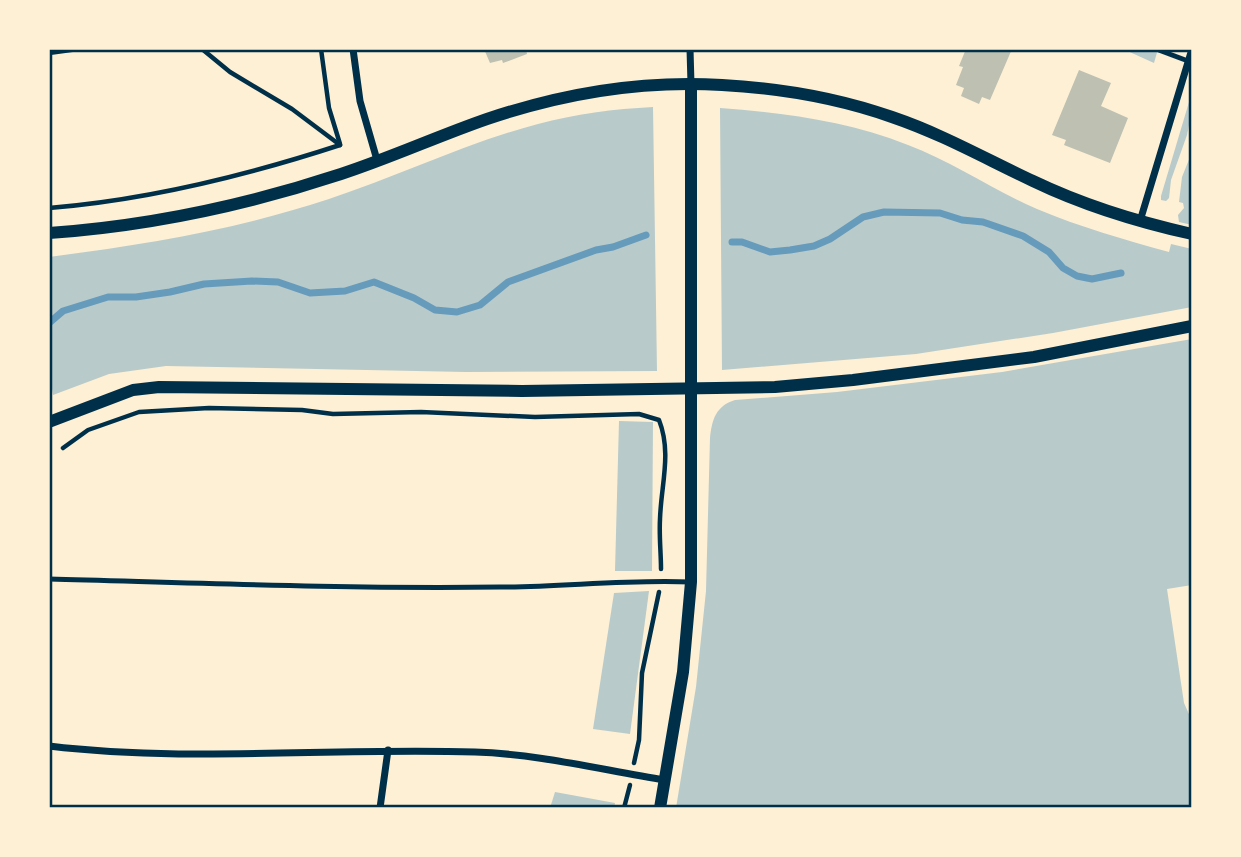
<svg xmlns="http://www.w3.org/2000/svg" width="1241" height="857" viewBox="0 0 1241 857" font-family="Overpass,sans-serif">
  <rect width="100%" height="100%" fill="#fdf0d5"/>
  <!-- green -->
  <g fill="#b9caca">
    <polygon points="1123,49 1158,49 1154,63"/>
    <polygon points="1192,92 1192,110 1187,135 1171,180 1169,198 1166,201 1161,200 1161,196"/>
    <path d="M653 107 657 371 466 372 166 366 109 374 53 395 49 370V257C146 244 235 230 329 199 399 176 466 143 538 124 575 114 614 109 653 107Z"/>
    <path d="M720 108C784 113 847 121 908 145 953 162 993 190 1037 209 1080 227 1125 240 1169 252L1171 244 1192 249V307L1053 333 916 354 722 370Z"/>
    <polygon points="1192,152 1192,225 1179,222 1178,215 1184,208 1183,203 1179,202 1182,177"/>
    <path d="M1192 339V585L1167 589 1184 703 1192 721V808H676L696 687 706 591 710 438C712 419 716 406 735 400L837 392 1002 372Z"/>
    <polygon points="619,421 653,422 652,571 615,571"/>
    <polygon points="649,591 630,734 593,729 614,593"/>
    <polygon points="555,792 615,803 614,808 550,808"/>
  </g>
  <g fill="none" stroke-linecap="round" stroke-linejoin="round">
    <!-- stream -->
    <g stroke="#669bbc" stroke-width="7">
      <polyline points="732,242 742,242 770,252 790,250 814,246 830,239 863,217 884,212 940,213 962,220 983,222 1023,236 1049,252 1063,268 1077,276 1092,279 1121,273"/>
      <polyline points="49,323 63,311 108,297 136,297 170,292 204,284 252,281 278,282 310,293 345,291 374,282 414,298 435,310 457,312 480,305 508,282 596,250 613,247 646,235"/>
    </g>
  </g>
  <!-- building -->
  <g fill="#bec0b2">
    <polygon points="484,49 526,49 527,54 503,63 502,60 490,63"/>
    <polygon points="966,49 1012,49 990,100 982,97 979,104 961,96 964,88 956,85 963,67 959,66"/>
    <polygon points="1079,70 1111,83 1101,106 1128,118 1110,163 1064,145 1066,140 1052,135"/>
  </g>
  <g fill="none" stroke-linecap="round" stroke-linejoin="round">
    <!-- path -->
    <g stroke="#003049" stroke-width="4.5">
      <polyline points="202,49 230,72 292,109 340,145"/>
      <polyline points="321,49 329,108 340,144"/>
      <polyline points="49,53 78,49"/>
      <path d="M49 208C149 200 245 176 340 145"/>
      <path d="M63 448 88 430 139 412 209 408 302 410 333 414 421 412 535 417 639 414 659 420C672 453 661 485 660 519 659 536 661 553 661 569"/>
      <polyline points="634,763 639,740 642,673 659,592"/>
      <polyline points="624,808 630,785"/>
    </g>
    <!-- service -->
    <g stroke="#003049" stroke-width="5">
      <polyline points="1156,49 1188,61"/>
      <path d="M49 579C199 583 350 589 500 587 564 587 627 579 691 582"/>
    </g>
    <!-- minor -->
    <g stroke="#003049" stroke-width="7">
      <polyline points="353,49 360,101 377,160"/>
      <polyline points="690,49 691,84"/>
      <polyline points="1140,221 1192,49"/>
      <path d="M49 746C190 763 333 747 475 752 539 754 602 770 665 780"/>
      <polyline points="380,808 388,750"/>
    </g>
    <!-- tertiary -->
    <g stroke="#003049" stroke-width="12">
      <path d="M49 233C148 226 247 205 341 174 390 158 438 136 487 119 561 94 643 80 722 85 779 88 838 98 892 117 942 134 986 159 1033 181 1083 205 1138 222 1192 234"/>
      <polyline points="49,422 133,390 159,387 522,391 775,387 853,380 1034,357 1192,326"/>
      <polyline points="660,808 683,672 691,582 691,85"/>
    </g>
  </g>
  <!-- border -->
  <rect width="1241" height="857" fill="none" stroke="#fdf0d5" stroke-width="102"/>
  <rect x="51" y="51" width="1139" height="755" fill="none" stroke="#003049" stroke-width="2.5"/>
</svg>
